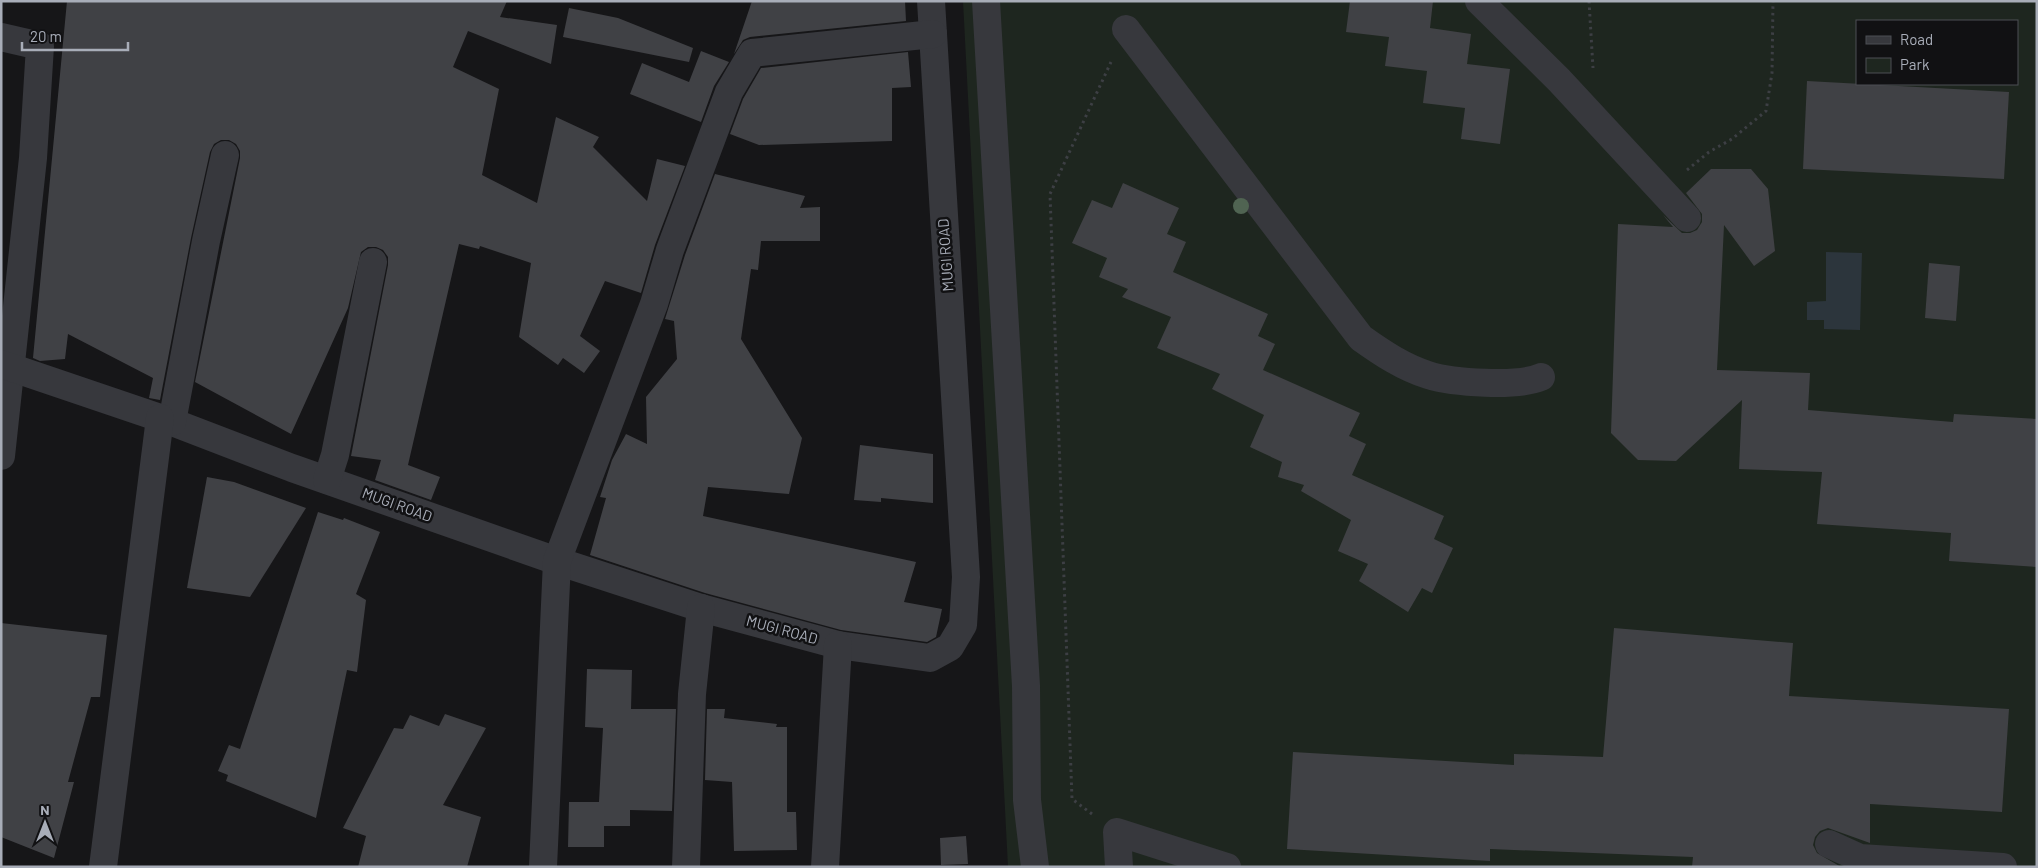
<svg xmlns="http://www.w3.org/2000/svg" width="2038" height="868" viewBox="0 0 2038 868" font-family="Barlow,sans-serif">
  <rect width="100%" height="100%" fill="#161618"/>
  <!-- green -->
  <path fill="#1e261f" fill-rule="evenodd" d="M963 1H2037V867H1008ZM1857 21H2017V84H1857Z"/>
  <!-- water -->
  <polygon fill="#2c353c" points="1826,252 1862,253 1860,330 1824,329 1824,320 1807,320 1807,302 1826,301"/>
  <!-- building -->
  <g fill="#404145">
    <polygon points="67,1 507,1 500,17 557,25 551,64 468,31 453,67 499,89 482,175 537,203 556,117 599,137 593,147 647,201 657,159 685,166 655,245 641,293 605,281 580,336 600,351 584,373 563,358 558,365 519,337 531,263 480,246 479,249 459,244 408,465 440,477 431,500 375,480 381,460 351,456 388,265 388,257 383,250 376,247 368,247 361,252 348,308 291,434 195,382 240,158 240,151 236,144 229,140 221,140 214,144 210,152 191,238 160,400 149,398 153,378 68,334 65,359 40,361 33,358"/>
    <polygon points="752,1 905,1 906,21 750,37 743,40 734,54"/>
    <polygon points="1350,1 1433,1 1430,28 1471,34 1467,64 1510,69 1500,144 1461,139 1465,108 1423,103 1427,71 1385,66 1389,37 1346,32"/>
    <polygon points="569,8 618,18 693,48 689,62 563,37"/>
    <polygon points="701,51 729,62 714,86 701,122 630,94 642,63 689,82"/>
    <polygon points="908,52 911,87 892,88 892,141 759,145 730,134 743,99 761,68"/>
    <polygon points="1807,81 2009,92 2004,179 1803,169"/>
    <polygon points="1711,169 1751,169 1768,189 1775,251 1754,266 1724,225 1717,370 1810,373 1808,410 1953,422 1954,414 2037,419 2037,567 1949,561 1951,533 1817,524 1822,472 1739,469 1742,400 1676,461 1638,460 1611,433 1618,224 1673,227 1663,215 1682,233 1690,233 1697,230 1702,222 1702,214 1686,193"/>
    <polygon points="715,174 805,196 800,208 820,207 820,241 761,241 758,270 751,269 741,339 802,438 789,494 708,487 703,516 916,562 904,602 942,609 936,637 927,642 841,630 705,593 590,555 606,498 600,497 612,460 626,434 647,444 646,397 677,359 674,321 665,319 685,255"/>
    <polygon points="1123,183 1179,208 1167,234 1186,242 1173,272 1268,314 1258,336 1275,344 1263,370 1360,413 1349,436 1366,444 1352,475 1444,516 1434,539 1453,548 1432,593 1422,588 1408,612 1359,581 1368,564 1338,551 1351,520 1301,491 1304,485 1278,477 1282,462 1250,447 1264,415 1212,389 1220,374 1157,348 1171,317 1122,297 1128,289 1099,277 1107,258 1072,243 1092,200 1112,208"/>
    <polygon points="1929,263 1960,266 1956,321 1925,318"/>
    <polygon points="860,445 933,454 933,503 881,498 881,502 854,500"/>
    <polygon points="207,477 234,482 306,508 250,597 187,588"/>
    <polygon points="318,512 343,520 344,518 380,532 356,594 366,600 357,672 347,670 316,818 226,781 228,775 218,771 229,745 240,749"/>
    <polygon points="1,623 107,635 100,697 91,697 68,782 74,782 54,858 1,837"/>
    <polygon points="1614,628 1793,643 1789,696 2009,709 2002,812 1870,804 1870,843 1828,828 1820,831 1815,837 1813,845 1817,853 1841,867 1692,867 1693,857 1490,849 1490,861 1287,849 1293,752 1514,765 1514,754 1603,757"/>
    <polygon points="587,669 632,670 631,709 676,709 672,811 630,810 630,826 604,826 604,847 568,847 569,802 599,802 603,728 585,727"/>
    <polygon points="707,709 725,709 724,718 777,724 776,727 787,727 787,812 796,812 797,850 734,851 732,782 705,780"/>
    <polygon points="445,714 486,728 443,805 481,817 467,867 358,867 366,836 343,828 394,728 403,729 410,715 439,726"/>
    <polygon points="966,836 968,864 941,865 940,838"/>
  </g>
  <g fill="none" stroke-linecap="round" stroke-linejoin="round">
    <!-- path -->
    <g stroke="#3d3f44" stroke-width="3" stroke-dasharray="2.5 4" stroke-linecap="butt">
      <polyline points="1589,1 1593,68"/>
      <polyline points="1687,170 1709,152 1732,139 1766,111 1772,73 1773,1"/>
      <polyline points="1092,814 1072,799 1050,194 1111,62"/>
    </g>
    <!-- minor -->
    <g stroke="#37383d" stroke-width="28">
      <polyline points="986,1 1026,686 1027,800 1035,867"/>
      <polyline points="1479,1 1559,80 1687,218"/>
      <path d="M1126 29 1361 338C1382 353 1403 367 1428 375 1453 383 1518 387 1541 377"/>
      <polyline points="1,37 40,46 33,158 1,456"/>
      <polyline points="1,364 172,422 292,468 557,561 701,608 838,645 930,658 950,647 963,625 966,577 931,1"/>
      <polyline points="172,422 206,241 225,155"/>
      <polyline points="327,480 335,455 373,262"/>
      <polyline points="1829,844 1860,858 2003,867"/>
      <polyline points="103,867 160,418"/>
      <polyline points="543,867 557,561 654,304 670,250 729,92 752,53 933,34"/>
      <polyline points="686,867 692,694 701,608"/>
      <polyline points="825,867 838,645"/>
      <polyline points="1119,867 1117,832 1227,867"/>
    </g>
  </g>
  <!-- trees -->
  <circle fill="#506452" cx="1241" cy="206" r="8"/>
  <g text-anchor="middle" stroke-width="5" stroke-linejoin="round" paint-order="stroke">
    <!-- street labels -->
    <g font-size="15" fill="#a8adb8" stroke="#111113">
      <text transform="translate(946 255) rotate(-94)" y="5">MUGI ROAD</text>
      <text transform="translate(397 505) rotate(20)" y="5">MUGI ROAD</text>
      <text transform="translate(782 630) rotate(15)" y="5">MUGI ROAD</text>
    </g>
  </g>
  <!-- border -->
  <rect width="2038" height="868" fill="none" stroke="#a8adb8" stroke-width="5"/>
  <!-- legend -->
  <rect x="1856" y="20" width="162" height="65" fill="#111113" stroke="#4d4f55"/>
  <rect x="1866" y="36" width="25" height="8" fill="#37383d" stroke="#4d4f55"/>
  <text x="1900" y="45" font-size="15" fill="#a8adb8">Road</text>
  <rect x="1866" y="58" width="25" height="15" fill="#1e261f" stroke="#4d4f55"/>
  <text x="1900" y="70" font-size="15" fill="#a8adb8">Park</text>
  <!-- north arrow -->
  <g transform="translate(45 823)" stroke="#111113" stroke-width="4" paint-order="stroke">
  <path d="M0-4L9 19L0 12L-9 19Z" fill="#a8adb8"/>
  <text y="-8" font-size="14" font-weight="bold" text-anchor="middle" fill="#a8adb8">N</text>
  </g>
  <!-- scale -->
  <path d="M22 42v8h106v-8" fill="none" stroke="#a8adb8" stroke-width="2.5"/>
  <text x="30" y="42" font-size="15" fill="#a8adb8" stroke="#111113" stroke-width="4" paint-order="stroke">20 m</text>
</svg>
